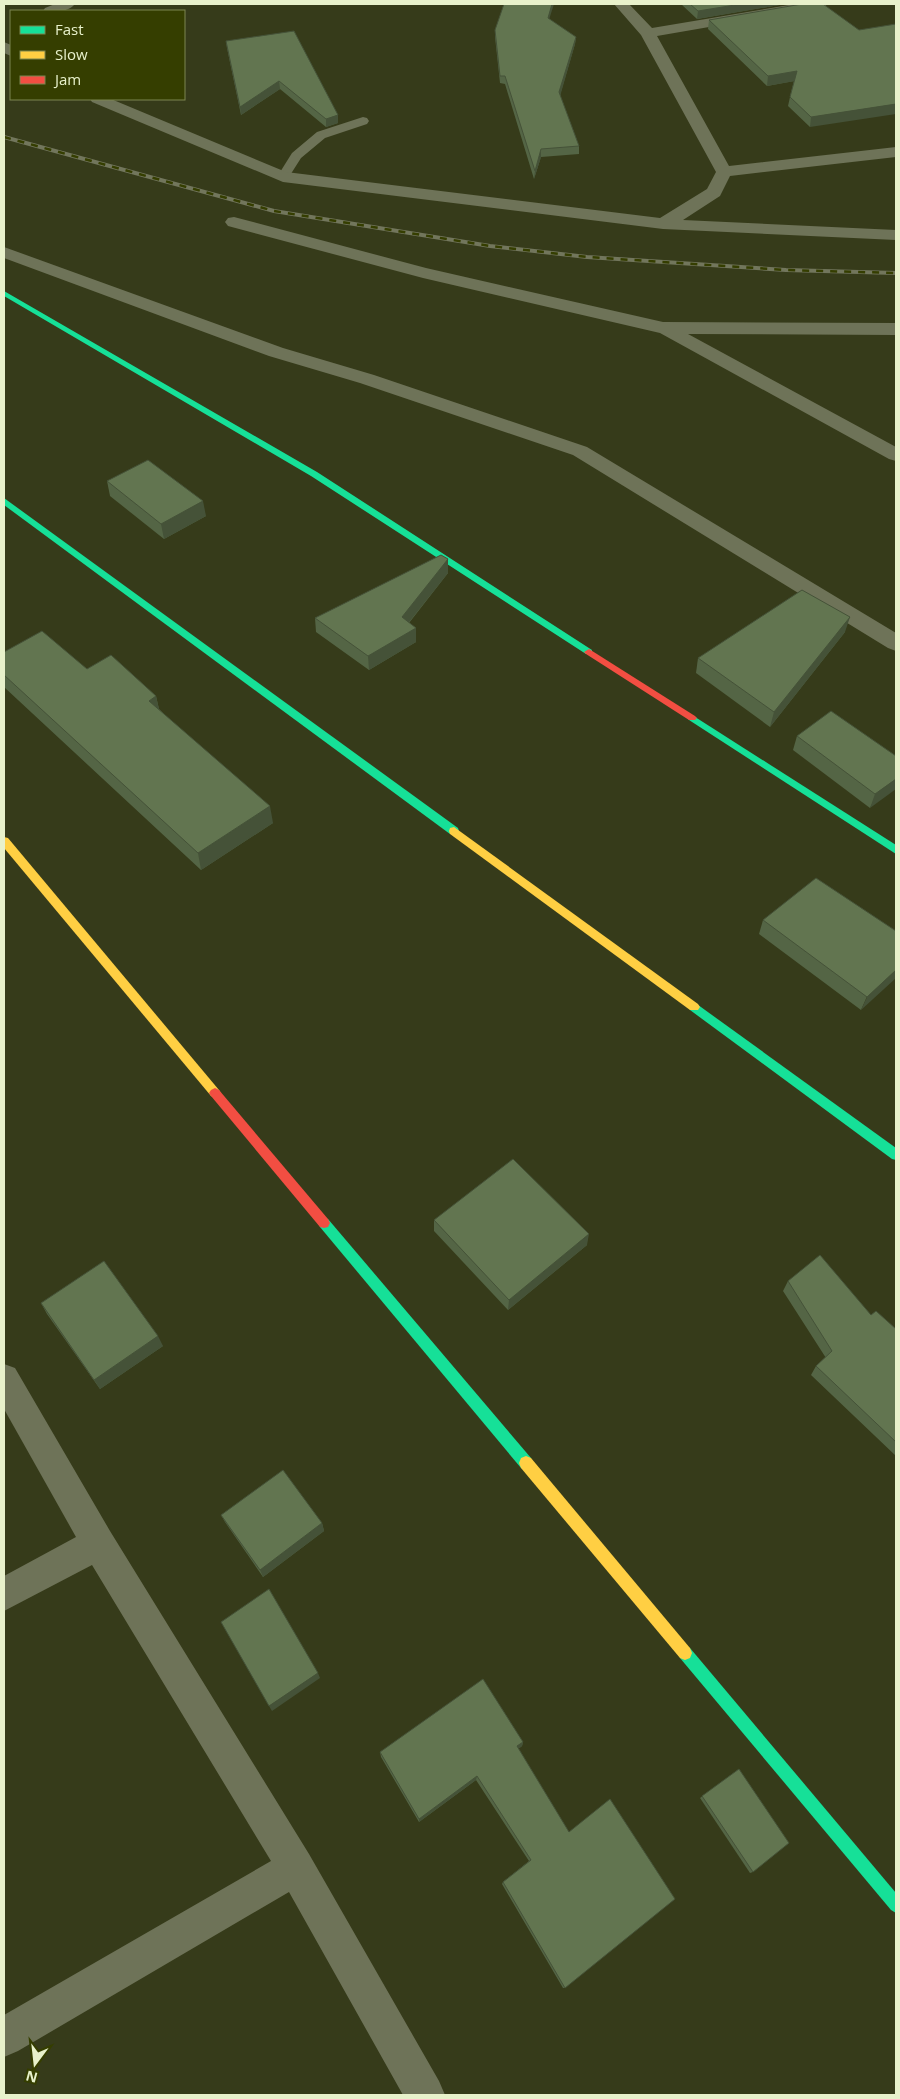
<svg xmlns="http://www.w3.org/2000/svg" width="900" height="2099" viewBox="0 0 900 2099" font-family="'Open Sans',sans-serif">
  <rect width="100%" height="100%" fill="#363b1a"/>
  <g fill="none" stroke-linecap="round" stroke-linejoin="round">
    <!-- lane -->
    <polygon fill="#6e7358" fill-rule="evenodd" points="363,117 367,118 369,121 367,124 325,138 301,158 287,180 279,180 277,177 292,153 317,132"/>
    <!-- street -->
    <g fill="#6e7358" fill-rule="evenodd">
      <path d="M55 4H75C68 13 53 12 43 11L45 8Z"/>
      <polygon points="614,4 629,4 652,28 795,4 827,4 825,7 820,8 657,36 729,166 896,147 896,157 730,176 720,196 683,220 896,230 896,240 663,229 283,182 92,102 90,99 111,99 286,172 660,218 707,189 716,172 641,35"/>
      <polygon points="4,42 11,45 11,56 4,53"/>
      <polygon points="234,217 426,268 663,322 896,323 896,335 688,334 896,447 896,461 889,459 660,333 423,278 228,226 225,222 228,218"/>
      <polygon points="4,247 283,348 374,375 587,447 896,633 896,651 888,648 573,455 360,383 269,356 4,258"/>
      <polygon points="4,1364 15,1368 110,1531 309,1854 439,2081 445,2095 403,2095 289,1892 18,2051 4,2057 4,2015 271,1861 92,1565 4,1611 4,1576 76,1537 4,1409"/>
    </g>
    <!-- fast -->
    <g fill="#16e098" fill-rule="evenodd">
      <polygon points="4,291 317,472 592,650 592,654 586,654 311,476 4,296"/>
      <polygon points="4,498 458,828 459,831 458,834 450,834 4,505"/>
      <polygon points="692,715 896,845 896,854 689,720 687,718"/>
      <polygon points="694,1002 896,1148 896,1160 892,1159 690,1010 688,1007 690,1004"/>
      <polygon points="324,1218 328,1219 531,1458 533,1463 531,1468 526,1470 521,1468 320,1227 318,1223 320,1219"/>
      <polygon points="685,1646 690,1648 896,1893 896,1913 891,1910 680,1658 678,1653 680,1648"/>
    </g>
    <!-- slow -->
    <g fill="#ffcf43" fill-rule="evenodd">
      <polygon points="454,827 698,1004 700,1007 698,1010 690,1010 450,834 449,831 450,828"/>
      <polygon points="4,837 8,838 219,1090 221,1093 219,1096 215,1098 211,1096 4,848"/>
      <polygon points="526,1456 531,1458 690,1648 692,1653 690,1658 685,1660 680,1658 521,1468 519,1463 521,1458"/>
    </g>
    <!-- jam -->
    <g fill="#f24e42" fill-rule="evenodd">
      <polygon points="589,649 695,716 697,718 695,720 689,720 586,654 584,652"/>
      <polygon points="215,1088 219,1090 328,1219 330,1223 328,1227 324,1228 320,1227 211,1096 209,1093 211,1090"/>
    </g>
    <!-- rail casing -->
    <g stroke="#72765c" stroke-width="4">
      <polyline id="rail" points="4,137 274,211 490,246 587,257 786,270 896,273"/>
    </g>
    <!-- rail -->
    <use href="#rail" stroke="#353e00" stroke-width="2.5" stroke-dasharray="7" stroke-linecap="butt"/>
  </g>
  <!-- wall -->
  <g fill="#546545">
    <polygon points="681,4 785,4 697,19"/>
    <polygon points="549,19 576,37 575,44 560,95 579,146 579,154 541,157 534,179 505,84 500,83 495,37 495,30"/>
    <polygon points="709,20 859,30 810,127 788,106 790,97 794,81 767,86 708,29"/>
    <polygon points="226,41 338,123 326,127 280,89 241,115 227,48"/>
    <polygon points="107,481 206,516 164,539 110,496"/>
    <polygon points="448,559 448,573 409,623 416,628 416,642 369,670 316,632 315,618"/>
    <polygon points="845,632 770,727 696,673 698,658"/>
    <polygon points="4,652 87,669 156,696 159,709 273,823 201,870 4,687"/>
    <polygon points="797,736 896,756 870,808 793,750"/>
    <polygon points="763,920 896,931 861,1010 759,934"/>
    <polygon points="434,1220 587,1245 508,1310 434,1231"/>
    <polygon points="788,1281 871,1315 896,1329 896,1456 811,1375 816,1366 826,1358 783,1291"/>
    <polygon points="41,1303 163,1346 100,1389 47,1314"/>
    <polygon points="221,1515 322,1523 324,1531 263,1577 225,1522"/>
    <polygon points="523,1742 522,1746 518,1749 565,1988 563,1988 502,1884 503,1882 529,1861 476,1780 419,1822 381,1757 380,1752"/>
    <polygon points="739,1769 753,1872 750,1873 700,1798"/>
  </g>
  <!-- shaded-wall -->
  <g fill="#455238">
    <polygon points="552,4 554,4 547,26 548,18"/>
    <polygon points="741,4 785,4 697,19 698,11"/>
    <polygon points="576,37 575,44 559,100 559,92"/>
    <polygon points="797,71 795,81 767,86 768,76"/>
    <polygon points="279,81 280,89 241,115 240,107"/>
    <polygon points="896,104 896,114 810,127 811,117"/>
    <polygon points="338,115 338,123 326,127 326,119"/>
    <polygon points="541,149 541,157 534,179 535,171"/>
    <polygon points="203,501 206,516 164,539 161,524"/>
    <polygon points="448,559 448,573 402,631 402,617"/>
    <polygon points="850,617 845,632 770,727 774,712"/>
    <polygon points="416,628 416,642 369,670 368,656"/>
    <polygon points="156,696 160,714 149,701"/>
    <polygon points="896,779 896,789 870,808 875,794"/>
    <polygon points="270,806 273,823 201,870 198,853"/>
    <polygon points="896,970 896,978 861,1010 867,997"/>
    <polygon points="589,1234 587,1245 508,1310 509,1300"/>
    <polygon points="158,1336 163,1346 100,1389 94,1380"/>
    <polygon points="322,1523 324,1531 263,1577 260,1570"/>
    <polygon points="318,1673 320,1678 272,1711 269,1706"/>
    <polygon points="523,1742 522,1746 516,1751 517,1746"/>
    <polygon points="477,1776 476,1780 419,1822 419,1819"/>
  </g>
  <!-- building -->
  <g fill="#627550" stroke="#455238">
    <polygon points="504,4 552,4 548,18 576,37 559,92 579,146 541,149 535,171 505,76 500,76 495,30"/>
    <polygon points="690,4 741,4 698,11"/>
    <polygon points="802,4 823,4 859,30 896,24 896,104 811,117 790,97 797,71 768,76 709,20"/>
    <polygon points="294,31 338,115 326,119 279,81 240,107 226,41"/>
    <polygon points="148,460 203,501 161,524 107,481"/>
    <polygon points="441,555 448,559 402,617 416,628 368,656 315,618"/>
    <polygon points="802,590 850,617 774,712 698,658"/>
    <polygon points="42,631 87,669 111,655 156,696 149,701 270,806 198,853 4,675 4,652"/>
    <polygon points="831,711 896,756 896,779 875,794 797,736"/>
    <polygon points="816,878 896,931 896,970 867,997 763,920"/>
    <polygon points="513,1159 589,1234 509,1300 434,1220"/>
    <polygon points="820,1255 871,1315 876,1311 896,1329 896,1442 816,1366 832,1351 788,1281"/>
    <polygon points="104,1261 158,1336 94,1380 41,1303"/>
    <polygon points="283,1470 322,1523 260,1570 221,1515"/>
    <polygon points="269,1589 318,1673 269,1706 221,1622"/>
    <polygon points="483,1679 523,1742 517,1746 569,1832 610,1799 675,1899 565,1988 503,1882 531,1860 477,1776 419,1819 380,1752"/>
    <polygon points="739,1769 789,1843 753,1872 702,1796"/>
  </g>
  <!-- border -->
  <rect width="900" height="2099" fill="none" stroke="#e8f1cb" stroke-width="10"/>
  <!-- legend -->
  <rect x="10" y="10" width="175" height="90" fill="#353e00" stroke="#7d8651"/>
  <rect x="20" y="26" width="25" height="8" fill="#16e098" stroke="#7d8651"/>
  <text x="55" y="35" font-size="15" fill="#e8f1cb">Fast</text>
  <rect x="20" y="51" width="25" height="8" fill="#ffcf43" stroke="#7d8651"/>
  <text x="55" y="60" font-size="15" fill="#e8f1cb">Slow</text>
  <rect x="20" y="76" width="25" height="8" fill="#f24e42" stroke="#7d8651"/>
  <text x="55" y="85" font-size="15" fill="#e8f1cb">Jam</text>
  <!-- north arrow -->
  <g transform="translate(35 2064) rotate(195)" stroke="#353e00" stroke-width="4" paint-order="stroke">
  <path d="M0-4L9 19L0 12L-9 19Z" fill="#e8f1cb"/>
  <text y="-8" font-size="14" font-weight="bold" text-anchor="middle" fill="#e8f1cb">N</text>
  </g>
</svg>
